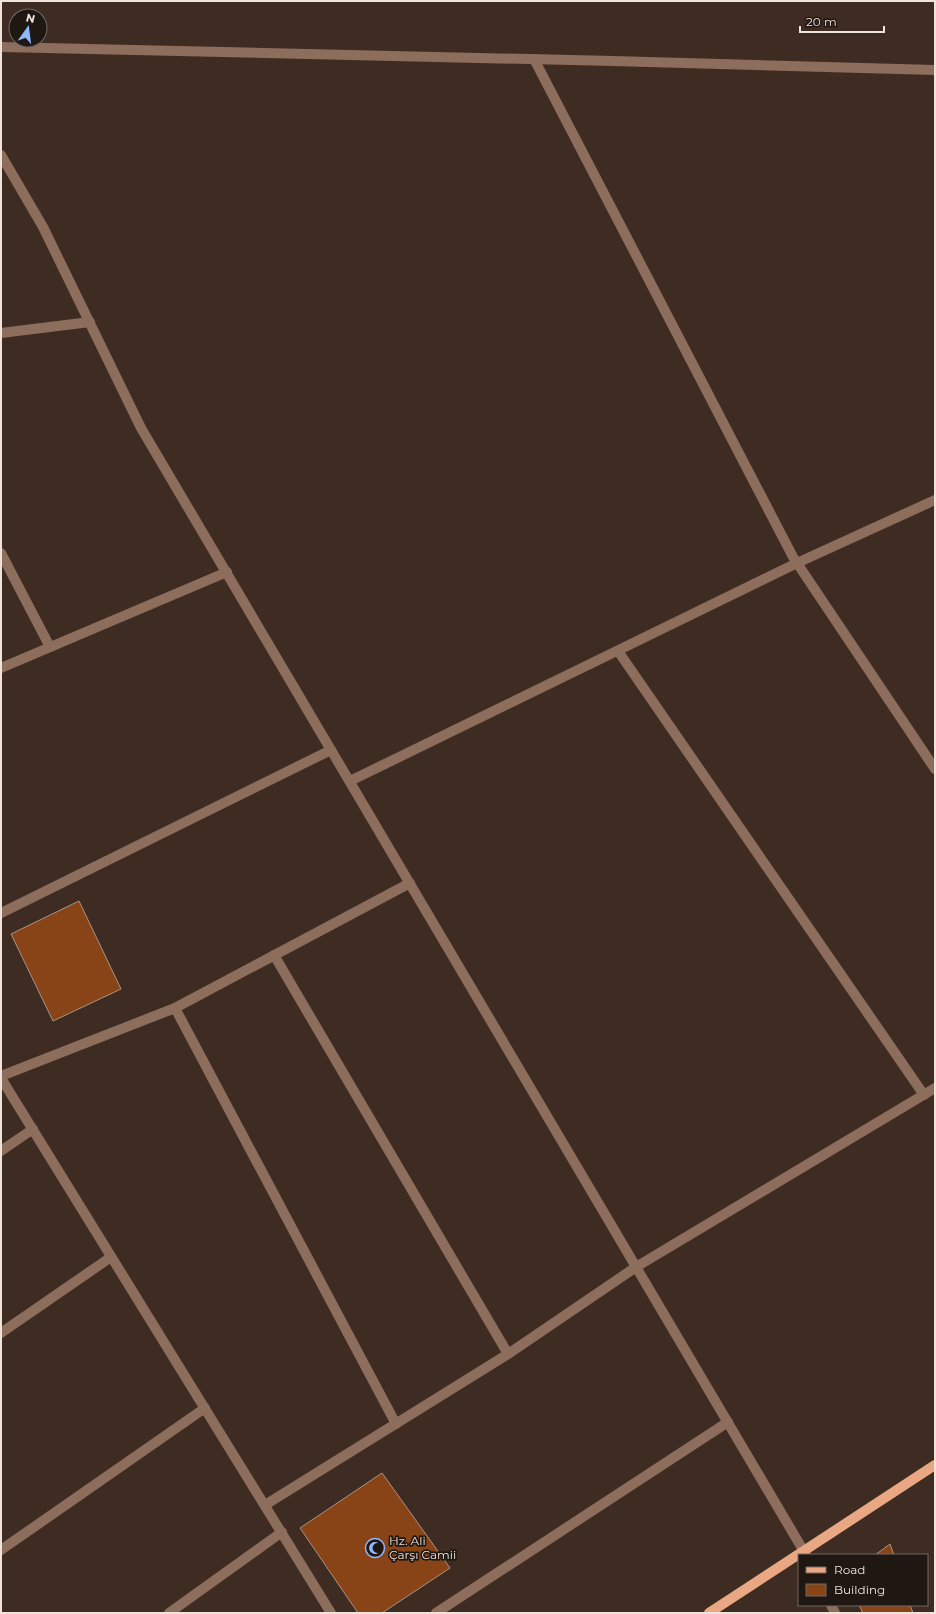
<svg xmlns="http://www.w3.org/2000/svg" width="936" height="1614" viewBox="0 0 936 1614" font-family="Montserrat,sans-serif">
  <rect width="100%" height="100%" fill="#3e2c22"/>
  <!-- building -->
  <g fill="#884417" stroke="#a99387">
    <polygon points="79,901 121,989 53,1021 11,934"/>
    <polygon points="382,1473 450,1568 382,1613 358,1613 300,1528"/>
    <polygon points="890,1544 894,1555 875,1555"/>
    <polygon points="859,1605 910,1605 913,1613 863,1613"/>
  </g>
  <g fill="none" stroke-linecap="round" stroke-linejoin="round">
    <!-- minor -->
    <g stroke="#8d6d5b" stroke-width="10">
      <polyline points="1,47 613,61 935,70"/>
      <polyline points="534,59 793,557 935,769"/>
      <polyline points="1,155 43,227 141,428 806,1555"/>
      <polyline points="1,333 90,322"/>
      <polyline points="1,553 50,647"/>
      <polyline points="618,651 924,1095"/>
      <polyline points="1,668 227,572"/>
      <polyline points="350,781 797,563 935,500"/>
      <polyline points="1,913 331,750"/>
      <polyline points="274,955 508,1354"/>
      <polyline points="175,1008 396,1424"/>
      <polyline points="1,1076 175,1008 410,883"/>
      <polyline points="1,1078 331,1613"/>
      <polyline points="1,1151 33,1129"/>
      <polyline points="1,1333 111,1257"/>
      <polyline points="265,1505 508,1354 636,1267 935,1088"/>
      <polyline points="1,1550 205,1408"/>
      <polyline points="831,1605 835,1613"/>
      <polyline points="169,1613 282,1532"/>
      <polyline points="436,1613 728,1422"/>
    </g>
    <!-- major -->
    <polyline stroke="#e9a883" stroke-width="10" points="709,1613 935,1465"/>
  </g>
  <!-- icons -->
  <defs>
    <g id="mosque-ring" transform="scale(1)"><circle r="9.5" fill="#1f1712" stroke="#8fb8fd" stroke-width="1.5"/><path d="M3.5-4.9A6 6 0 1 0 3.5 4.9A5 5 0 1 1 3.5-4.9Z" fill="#8fb8fd"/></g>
  </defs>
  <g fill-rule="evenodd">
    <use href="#mosque-ring" x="375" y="1548"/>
  </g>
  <g text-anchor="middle" stroke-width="3.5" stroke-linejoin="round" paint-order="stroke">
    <!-- poi labels -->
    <g font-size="12" fill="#efe3dc" stroke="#1f1712" text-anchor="start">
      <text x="389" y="1545">Hz. Ali<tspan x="389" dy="14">Çarşı Camii</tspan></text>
    </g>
  </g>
  <!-- border -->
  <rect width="936" height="1614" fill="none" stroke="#efe3dc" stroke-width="4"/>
  <!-- legend -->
  <rect x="798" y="1554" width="130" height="52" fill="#1f1712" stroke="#726963"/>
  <rect x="806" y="1567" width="20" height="6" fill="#e9a883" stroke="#726963"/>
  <text x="834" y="1574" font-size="12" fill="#efe3dc">Road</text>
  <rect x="806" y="1584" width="20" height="12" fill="#884417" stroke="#726963"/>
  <text x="834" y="1594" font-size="12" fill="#efe3dc">Building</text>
  <!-- north arrow -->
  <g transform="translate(28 28) rotate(14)"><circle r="19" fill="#1f1712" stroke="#726963"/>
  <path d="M0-3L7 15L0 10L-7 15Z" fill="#8fb8fd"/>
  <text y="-6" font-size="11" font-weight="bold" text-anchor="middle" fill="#efe3dc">N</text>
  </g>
  <!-- scale -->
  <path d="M800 26v6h84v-6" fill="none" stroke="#efe3dc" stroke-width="2"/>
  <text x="806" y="26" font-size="12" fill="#efe3dc" stroke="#1f1712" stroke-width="3" paint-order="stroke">20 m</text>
</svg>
